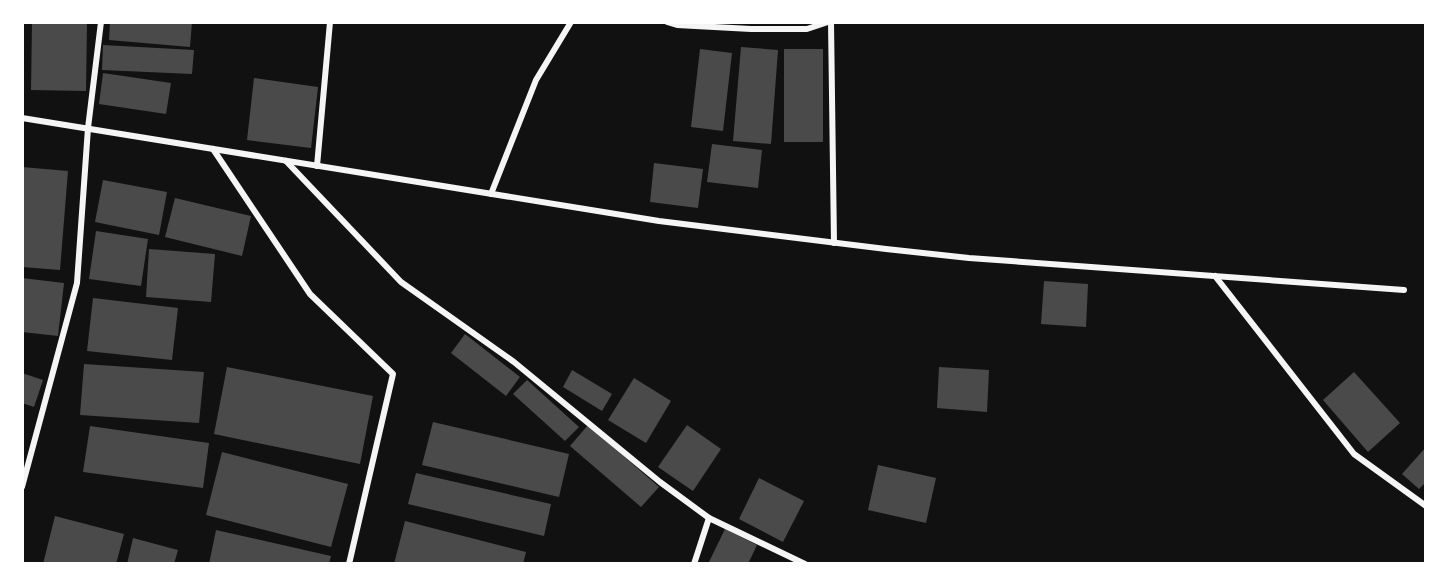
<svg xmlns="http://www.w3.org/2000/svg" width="1448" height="586" viewBox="0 0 1448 586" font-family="Manrope,sans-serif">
  <rect width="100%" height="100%" fill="#111"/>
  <!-- building -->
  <g fill="#4a4a4a">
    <polygon points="32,22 87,22 86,91 31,90"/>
    <polygon points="110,22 192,22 190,47 109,40"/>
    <polygon points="103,45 194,50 192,74 102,70"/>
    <polygon points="741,47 778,50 771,144 733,141"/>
    <polygon points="700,49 732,53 723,131 691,127"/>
    <rect x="784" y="49" width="39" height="93"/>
    <polygon points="103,73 171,83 166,114 99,104"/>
    <polygon points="254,78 318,87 311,148 247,140"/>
    <polygon points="712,144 762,150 758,188 707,182"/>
    <polygon points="654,163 703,169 698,208 650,202"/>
    <polygon points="22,167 68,171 60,270 22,267"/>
    <polygon points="103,180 167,192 159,235 95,222"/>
    <polygon points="175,198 251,216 242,256 165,237"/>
    <polygon points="96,231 148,239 141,286 89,279"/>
    <polygon points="149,249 215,254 211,302 146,297"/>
    <polygon points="22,278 64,283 58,336 22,332"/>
    <polygon points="1044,281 1088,284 1086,327 1041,324"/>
    <polygon points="93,298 178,308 172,360 87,351"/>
    <polygon points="465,334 520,377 506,396 451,353"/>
    <polygon points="84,364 204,372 199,423 80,415"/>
    <polygon points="227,367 373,396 360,464 214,434"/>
    <polygon points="939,367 989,370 987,412 937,408"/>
    <polygon points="572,370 612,394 602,411 563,387"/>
    <polygon points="1354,372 1400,423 1368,452 1323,400"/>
    <polygon points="22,373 43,380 34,407 22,403"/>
    <polygon points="634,378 671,401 646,443 608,420"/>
    <polygon points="527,380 579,427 565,441 513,394"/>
    <polygon points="433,422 569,454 559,497 422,465"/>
    <polygon points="588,425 659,487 641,507 570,446"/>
    <polygon points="687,425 721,449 693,491 658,467"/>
    <polygon points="90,426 209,443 203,488 83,472"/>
    <polygon points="1426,447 1426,482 1419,489 1402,474"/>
    <polygon points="222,452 348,484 331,547 206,515"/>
    <polygon points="878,465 936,478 926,523 868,510"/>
    <polygon points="416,473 551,504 544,536 408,504"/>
    <polygon points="759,478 804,501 783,542 739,519"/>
    <polygon points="55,516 124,534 116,564 43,564"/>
    <polygon points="405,521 526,552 523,564 394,564"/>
    <polygon points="725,529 757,545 748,564 708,564"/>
    <polygon points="216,530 331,556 329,564 209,564"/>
    <polygon points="133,538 178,550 174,564 127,564"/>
  </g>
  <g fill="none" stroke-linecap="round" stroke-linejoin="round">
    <!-- minor -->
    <g stroke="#f5f5f5" stroke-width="6">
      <polyline points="667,22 677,25 751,29 807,29 828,22"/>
      <polyline points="831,22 834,243"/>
      <polyline points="22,118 659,221 886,249 969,258 1404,290"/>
      <polyline points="213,149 310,294 393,374 349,564"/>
      <polyline points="286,161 401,282 514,362 660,482 709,518 805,564"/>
      <polyline points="317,166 330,22"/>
      <polyline points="491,194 536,80 571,22"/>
      <polyline points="1215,276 1354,454 1426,506"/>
      <polyline points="22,487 77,283 88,128 101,22"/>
      <polyline points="694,564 709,518"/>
    </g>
  </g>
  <!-- border -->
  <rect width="1448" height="586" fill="none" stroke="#ffffff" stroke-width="48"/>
</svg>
